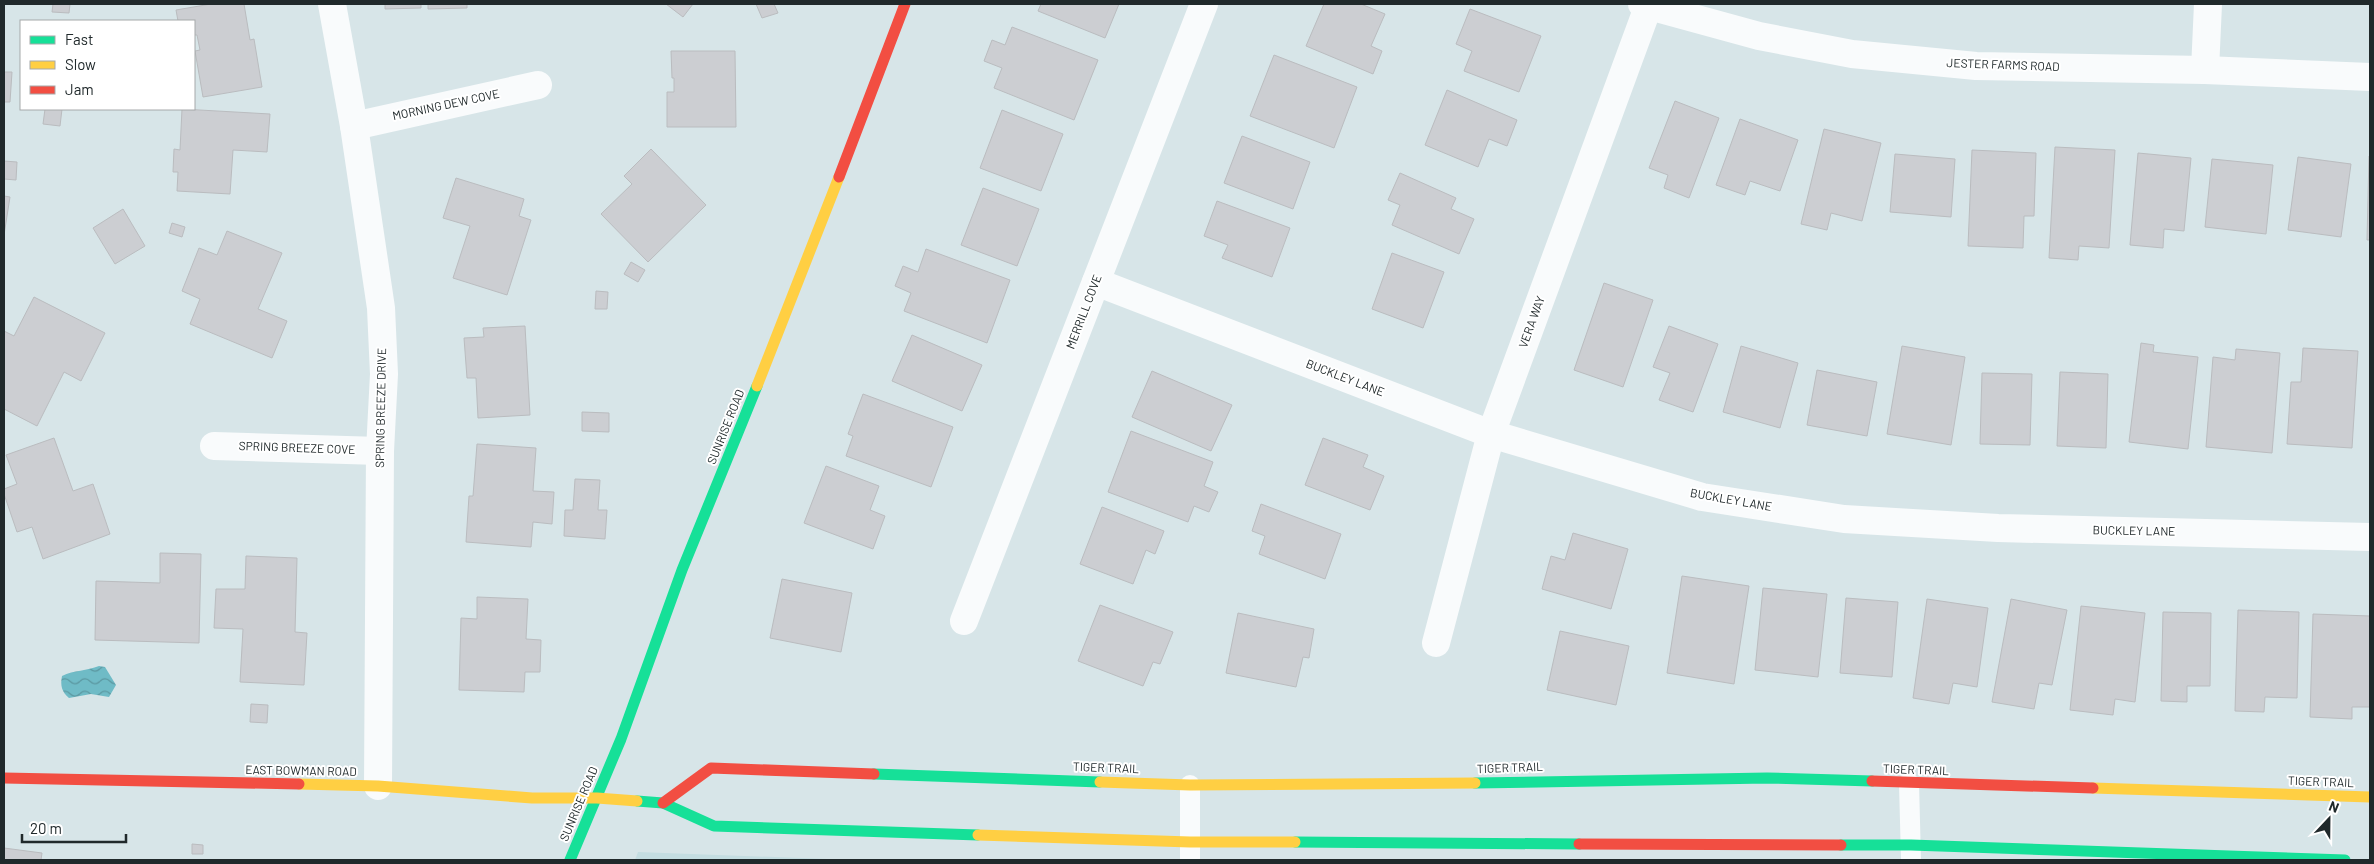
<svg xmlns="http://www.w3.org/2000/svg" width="2374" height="864" viewBox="0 0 2374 864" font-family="Barlow,sans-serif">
  <defs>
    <pattern id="water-waves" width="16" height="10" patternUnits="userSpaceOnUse" patternTransform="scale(1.25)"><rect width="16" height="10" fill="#6fbbc6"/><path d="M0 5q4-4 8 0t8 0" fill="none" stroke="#5b98a1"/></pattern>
  </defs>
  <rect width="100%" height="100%" fill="#d7e5e8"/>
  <!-- built -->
  <polygon fill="#c4dde1" points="638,852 854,860 635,860"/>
  <!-- water -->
  <path fill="url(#water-waves)" d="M99 666 105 667 116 685 109 697 91 694 69 698C62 692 60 686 62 676 74 670 87 671 99 666Z"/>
  <!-- building -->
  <g fill="#ccced2" stroke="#babcbf">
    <polygon points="53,4 70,4 69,13 52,12"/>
    <polygon points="211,4 244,4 250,40 254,39 262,87 203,97 195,51 200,50 197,35 194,35 194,21 178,21 176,10"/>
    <polygon points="385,4 421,4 421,8 385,9"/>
    <polygon points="428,4 467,4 467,8 428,9"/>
    <polygon points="666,4 693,4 683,17"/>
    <polygon points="756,4 774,4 778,13 762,18"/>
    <polygon points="1041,4 1119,4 1105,38 1038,11"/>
    <polygon points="1324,4 1361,4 1385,14 1371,46 1382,51 1373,74 1306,46"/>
    <polygon points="1470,9 1541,36 1519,92 1464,71 1472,51 1456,44"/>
    <polygon points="1012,27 1098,60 1074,120 994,88 1002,68 984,61 992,40 1005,45"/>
    <polygon points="671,51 735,51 736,127 667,127 667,92 674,92 674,78 672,78"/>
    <polygon points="1274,55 1357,87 1334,148 1250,116"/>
    <polygon points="4,72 12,72 10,102 4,102"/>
    <polygon points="1447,90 1517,120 1507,146 1489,139 1478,167 1425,145"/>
    <polygon points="1675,101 1719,118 1689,198 1664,188 1668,175 1649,168"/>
    <polygon points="45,109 62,109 60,126 43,124"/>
    <polygon points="182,109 270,114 267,152 233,150 230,194 177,191 178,172 173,172 174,149 180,150"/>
    <polygon points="1002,110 1063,134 1041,191 980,168"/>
    <polygon points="1740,119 1798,140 1780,191 1750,181 1745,195 1716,185"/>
    <polygon points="1824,129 1881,143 1862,221 1831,213 1827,230 1801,224"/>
    <polygon points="1242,136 1310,162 1293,209 1224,183"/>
    <polygon points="2055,147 2115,150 2109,248 2079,246 2078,260 2049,258"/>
    <polygon points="651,149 706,205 648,262 601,214 632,184 624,176"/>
    <polygon points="1972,150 2036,153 2034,216 2024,216 2023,248 1968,246"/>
    <polygon points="2138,153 2191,158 2184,231 2164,229 2163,248 2130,245"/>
    <polygon points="1895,154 1955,159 1951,217 1890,212"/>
    <polygon points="2369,156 2370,156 2370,240 2367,240"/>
    <polygon points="2298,157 2351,164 2341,237 2288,230"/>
    <polygon points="2212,159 2273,165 2266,234 2205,227"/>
    <polygon points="4,161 17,162 16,180 4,179"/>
    <polygon points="1400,173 1456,198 1451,209 1474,219 1459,254 1392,225 1400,205 1388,200"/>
    <polygon points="456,178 524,199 519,216 531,220 507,295 453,278 470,226 443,218"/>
    <polygon points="983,188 1039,209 1017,266 961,245"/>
    <polygon points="4,196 10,197 4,235"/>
    <polygon points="1217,201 1290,228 1272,277 1222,258 1228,245 1204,236"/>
    <polygon points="123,209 145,246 115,264 93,228"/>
    <polygon points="172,223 185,227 182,237 169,233"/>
    <polygon points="227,231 282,253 258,309 287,321 272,358 190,324 200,299 182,291 199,248 217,255"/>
    <polygon points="926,249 1010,280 987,343 904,311 911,293 895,286 903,266 918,272"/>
    <polygon points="1392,253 1444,272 1423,328 1372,309"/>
    <polygon points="631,262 645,270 638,282 624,274"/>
    <polygon points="1604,283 1653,300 1623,387 1574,370"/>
    <polygon points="596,291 608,292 607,309 595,309"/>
    <polygon points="34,297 105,333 81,381 64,372 37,426 4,409 4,331 14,336"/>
    <polygon points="525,326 530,415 478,418 476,378 467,378 464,338 484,337 483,328"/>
    <polygon points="1669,326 1718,344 1693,412 1659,400 1670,373 1653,367"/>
    <polygon points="912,335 982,365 962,411 892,381"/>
    <polygon points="2141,343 2154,345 2153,352 2198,357 2188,449 2129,442"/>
    <polygon points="1741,346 1798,363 1780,428 1723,412"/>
    <polygon points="1902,346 1965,357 1951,445 1887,434"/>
    <polygon points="2303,348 2358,351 2352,448 2287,444 2291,382 2301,382"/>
    <polygon points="2236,349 2280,353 2272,453 2206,447 2213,357 2235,360"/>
    <polygon points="1817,370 1877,382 1867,436 1807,425"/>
    <polygon points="1152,371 1232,405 1211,451 1132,417"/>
    <polygon points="2060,372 2108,374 2106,448 2057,446"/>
    <polygon points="1982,373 2032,374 2030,445 1980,444"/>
    <polygon points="863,394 953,427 931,487 846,456 853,436 848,434"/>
    <polygon points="582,412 609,413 609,432 582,431"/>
    <polygon points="1131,431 1213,462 1204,486 1218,492 1209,512 1194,506 1188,522 1108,492"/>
    <polygon points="54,438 73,491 93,484 110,534 43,559 32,527 17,532 4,494 4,489 17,484 6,455"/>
    <polygon points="1323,438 1368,455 1363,467 1384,476 1370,510 1305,485"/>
    <polygon points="477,444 536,448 533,491 554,492 552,524 533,522 531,547 466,542 469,496 473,496"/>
    <polygon points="826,466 879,486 870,510 885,516 873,549 804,523"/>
    <polygon points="575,479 600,480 598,510 607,510 605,539 564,536 565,510 573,510"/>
    <polygon points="1261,504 1341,534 1325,579 1259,554 1265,536 1252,531"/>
    <polygon points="1102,507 1164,531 1155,554 1146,550 1133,584 1080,564"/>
    <polygon points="1573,533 1628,549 1611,609 1542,589 1551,556 1565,560"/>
    <polygon points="160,553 201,554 199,643 95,640 96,581 160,583"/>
    <polygon points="246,556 297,558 295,632 307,633 304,685 240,682 243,629 214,628 216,589 245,589"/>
    <polygon points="1682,576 1749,586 1734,684 1667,673"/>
    <polygon points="782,579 852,593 841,652 770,638"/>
    <polygon points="1763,588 1827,594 1818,677 1755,670"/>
    <polygon points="477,597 528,599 526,639 541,640 540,672 525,672 524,692 459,690 461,618 477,619"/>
    <polygon points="1846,598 1898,602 1892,677 1840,673"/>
    <polygon points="1927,599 1988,608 1977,687 1953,683 1949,704 1913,698"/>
    <polygon points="2011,599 2067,610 2052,685 2039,683 2034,709 1992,702"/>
    <polygon points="1100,605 1173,632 1160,664 1153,662 1143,686 1078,661"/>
    <polygon points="2081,606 2145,613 2135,702 2115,699 2113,715 2070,710"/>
    <polygon points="2238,610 2299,612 2297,698 2265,697 2264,712 2235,711"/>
    <polygon points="2163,612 2211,613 2210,686 2187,686 2187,702 2161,701"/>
    <polygon points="1238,613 1314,629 1309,658 1303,657 1296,687 1226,673"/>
    <polygon points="2313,614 2370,616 2370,707 2352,707 2352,719 2310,717"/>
    <polygon points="1560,631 1629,646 1616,705 1547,690"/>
    <polygon points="251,704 268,705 267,723 250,722"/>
    <polygon points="192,844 203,845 203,854 192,854"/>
    <polygon points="4,848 42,853 41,860 4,860"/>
  </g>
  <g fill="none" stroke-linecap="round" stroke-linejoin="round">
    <!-- lane -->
    <g stroke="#f9fbfc" stroke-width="20">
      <polyline points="1909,783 1911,860"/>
      <polyline points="1190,860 1190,785"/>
    </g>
    <!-- street -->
    <g stroke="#f9fbfc" stroke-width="28">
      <polyline points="332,4 354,126 381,308 384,374 380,451 378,786"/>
      <polyline points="1642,4 1759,36 1852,54 1976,66 2205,70 2370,77"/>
      <polyline points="2205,70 2208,4"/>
      <polyline points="354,126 538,85"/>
      <polyline points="1096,282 1491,434 1702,497 1844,519 1998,528 2370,537"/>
      <polyline points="214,446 380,451"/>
      <polyline points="964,621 1204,4"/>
      <polyline points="1436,643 1491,434 1648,7"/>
    </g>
    <!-- fast -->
    <g stroke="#16e098" stroke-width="11">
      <polyline points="874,774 1100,782"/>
      <polyline points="1475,783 1767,778 1872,781"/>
      <polyline points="637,801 663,803 714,826 978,835"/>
      <polyline points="1295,842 1579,844"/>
      <polyline points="1841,845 1911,845 2345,860"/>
      <polyline points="570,860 621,739 682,570 757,386"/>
    </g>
    <!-- slow -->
    <g stroke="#ffcf43" stroke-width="11">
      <polyline points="757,386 839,177"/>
      <polyline points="1100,782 1190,785 1475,783"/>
      <polyline points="299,784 378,786 532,798 597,798 637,801"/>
      <polyline points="2093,788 2370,797"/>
      <polyline points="978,835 1190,842 1295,842"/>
    </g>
    <!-- jam -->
    <g stroke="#f24e42" stroke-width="11">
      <polyline points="839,177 905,4"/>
      <polyline points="4,778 299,784"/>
      <polyline points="1872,781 2093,788"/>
      <polyline points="663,803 711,768 874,774"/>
      <polyline points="1579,844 1841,845"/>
    </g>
  </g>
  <g text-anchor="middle" stroke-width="4" stroke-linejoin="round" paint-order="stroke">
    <!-- street labels -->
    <g font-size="12" fill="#20292b" stroke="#fff">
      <text transform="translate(2003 65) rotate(2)" y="4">JESTER FARMS ROAD</text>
      <text transform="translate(446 105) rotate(-12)" y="4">MORNING DEW COVE</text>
      <text transform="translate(1084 312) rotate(-69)" y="4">MERRILL COVE</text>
      <text transform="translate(1532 322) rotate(-70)" y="4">VERA WAY</text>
      <text transform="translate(1345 378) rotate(21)" y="4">BUCKLEY LANE</text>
      <text transform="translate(381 408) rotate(-89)" y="4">SPRING BREEZE DRIVE</text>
      <text transform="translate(726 427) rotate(-68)" y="4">SUNRISE ROAD</text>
      <text transform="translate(297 448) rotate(2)" y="4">SPRING BREEZE COVE</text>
      <text transform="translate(1731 500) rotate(10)" y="4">BUCKLEY LANE</text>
      <text transform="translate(2134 531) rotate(1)" y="4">BUCKLEY LANE</text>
      <text transform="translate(1106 768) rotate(2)" y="4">TIGER TRAIL</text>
      <text transform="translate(1510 768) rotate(-2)" y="4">TIGER TRAIL</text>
      <text transform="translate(1916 770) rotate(2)" y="4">TIGER TRAIL</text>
      <text transform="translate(301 771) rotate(1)" y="4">EAST BOWMAN ROAD</text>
      <text transform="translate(2321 782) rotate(2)" y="4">TIGER TRAIL</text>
      <text transform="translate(579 804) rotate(-67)" y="4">SUNRISE ROAD</text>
    </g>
  </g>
  <!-- border -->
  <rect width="2374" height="864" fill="none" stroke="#20292b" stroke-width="10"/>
  <!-- legend -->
  <rect x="20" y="20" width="175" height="90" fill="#ffffff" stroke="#a6a9aa"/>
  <rect x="30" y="36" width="25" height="8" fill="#16e098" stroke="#a6a9aa"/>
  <text x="65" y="45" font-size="15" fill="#20292b">Fast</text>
  <rect x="30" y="61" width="25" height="8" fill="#ffcf43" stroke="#a6a9aa"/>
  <text x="65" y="70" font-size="15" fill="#20292b">Slow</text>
  <rect x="30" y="86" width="25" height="8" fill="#f24e42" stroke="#a6a9aa"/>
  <text x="65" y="95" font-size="15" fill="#20292b">Jam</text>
  <!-- north arrow -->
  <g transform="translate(2329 819) rotate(22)" stroke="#ffffff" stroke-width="4" paint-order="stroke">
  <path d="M0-4L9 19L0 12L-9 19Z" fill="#20292b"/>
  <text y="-8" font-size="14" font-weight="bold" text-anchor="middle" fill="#20292b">N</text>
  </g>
  <!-- scale -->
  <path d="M22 834v8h104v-8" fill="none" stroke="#20292b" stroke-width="2.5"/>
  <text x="30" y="834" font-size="15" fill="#20292b" stroke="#ffffff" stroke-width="4" paint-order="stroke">20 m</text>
</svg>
